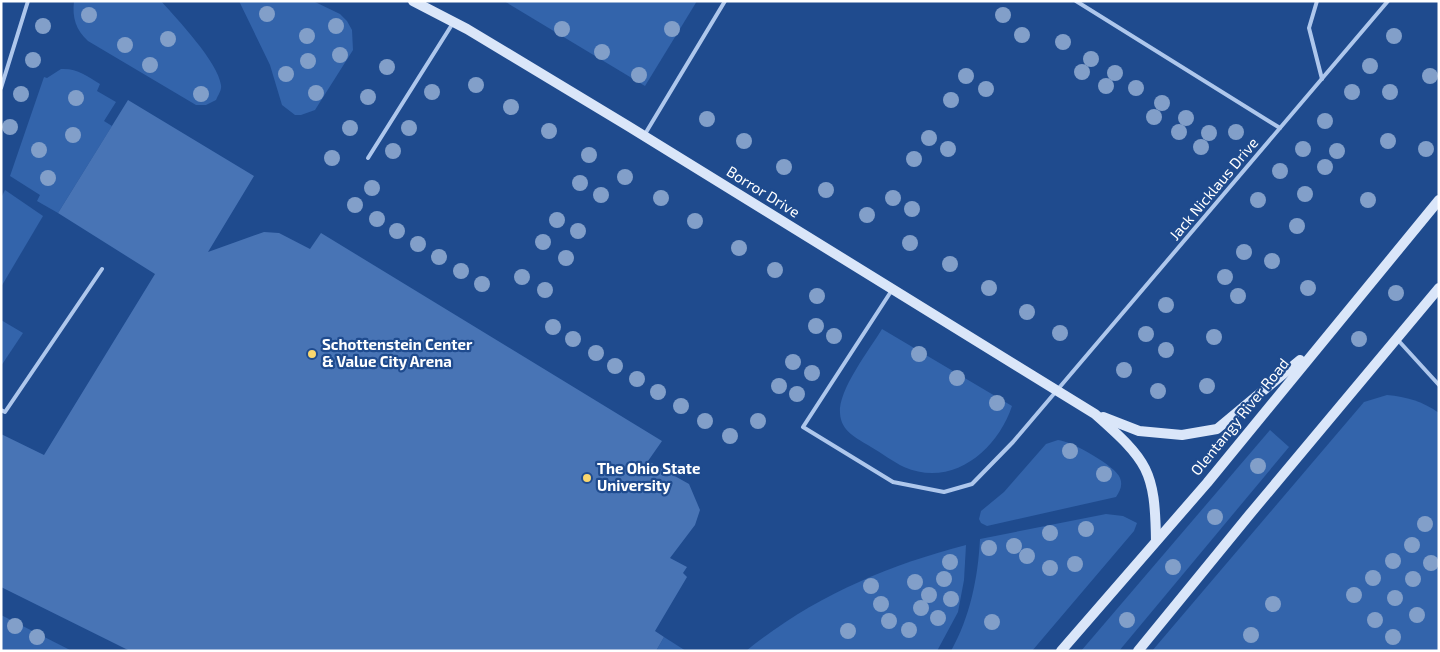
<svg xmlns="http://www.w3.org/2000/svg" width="1440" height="652" viewBox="0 0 1440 652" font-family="'Exo 2',sans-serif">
  <rect width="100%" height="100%" fill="#1f4b8e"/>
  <!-- green -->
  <g fill="#3364ab">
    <path d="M74 1H161C177 19 218 62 221 85 222 90 218 95 216 100L206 105H196L88 41C76 30 72 18 74 1Z"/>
    <polygon points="239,1 313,1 340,14 347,21 352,30 353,50 315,110 301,115 295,115 282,105 270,65"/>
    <polygon points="504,1 697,1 645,86"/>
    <path d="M61 69C77 68 87 76 100 84L97 91 116 102 104 121 112 126 58 213 37 201 40 195 10 176 44 77 47 78Z"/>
    <polygon points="5,190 43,216 1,287 1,198"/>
    <polygon points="1,320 23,333 1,366"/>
    <path d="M882 329 1012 406C997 451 952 488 904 467 893 462 882 453 871 447 857 438 841 432 840 413 838 390 870 349 882 329Z"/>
    <path d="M1387 395C1407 397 1422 401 1439 413V651H1152L1364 402Z"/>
    <polygon points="1270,430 1289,447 1119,651 1081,651"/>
    <path d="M1058 440C1071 441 1116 466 1120 478 1123 485 1120 491 1116 497L987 526 981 523 979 519 981 511 1004 492 1046 444Z"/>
    <path d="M1106 514 1123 516 1137 523 1134 531 1032 651H951C970 617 978 578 980 539Z"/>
    <path d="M966 545 964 580 958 612 937 651H746C811 598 885 566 966 545Z"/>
    <polygon points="1,615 72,651 1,651"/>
    <polygon points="664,637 686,651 656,651"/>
  </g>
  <!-- building -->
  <polygon fill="#4874b5" points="128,100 254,176 208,252 264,232 279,233 310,249 321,233 662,441 648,461 689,484 700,510 695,525 670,558 687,567 683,573 687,577 655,631 664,637 656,651 130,651 1,587 1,434 44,455 155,274 58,213"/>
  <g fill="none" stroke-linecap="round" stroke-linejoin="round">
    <!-- lane -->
    <g stroke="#aec7ec" stroke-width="4">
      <polyline points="1076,1 1280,128"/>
      <polyline points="1317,1 1309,28 1322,79"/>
      <polyline points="1,88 28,1"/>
      <polyline points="645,134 725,1"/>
      <polyline points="368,158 453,23"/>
      <polyline points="892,290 803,427 893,482 944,492 972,484 1013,442 1388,1"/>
      <polyline points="1397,339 1439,385"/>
      <polyline points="1,410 5,412 102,269"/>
    </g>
    <!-- secondary -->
    <g stroke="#dae6f9" stroke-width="10">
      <path d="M413 1 467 29 628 126 1095 414C1148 461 1155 470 1156 541"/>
      <polyline points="1103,417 1139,431 1182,435 1217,429 1300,360"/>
      <polyline points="1061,651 1207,483 1439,200"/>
      <polyline points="1138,651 1250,514 1439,288"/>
    </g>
  </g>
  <!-- trees -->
  <g fill="#829fc9">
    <circle cx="267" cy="14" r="8"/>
    <circle cx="89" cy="15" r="8"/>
    <circle cx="1003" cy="15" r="8"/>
    <circle cx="43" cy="26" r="8"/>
    <circle cx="336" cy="26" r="8"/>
    <circle cx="562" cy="29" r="8"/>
    <circle cx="672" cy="29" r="8"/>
    <circle cx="1022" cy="35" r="8"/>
    <circle cx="307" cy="36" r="8"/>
    <circle cx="1394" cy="36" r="8"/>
    <circle cx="168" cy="39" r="8"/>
    <circle cx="1063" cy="42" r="8"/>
    <circle cx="125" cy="45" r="8"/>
    <circle cx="602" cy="52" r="8"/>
    <circle cx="340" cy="55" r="8"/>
    <circle cx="1091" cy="59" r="8"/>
    <circle cx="33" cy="60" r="8"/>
    <circle cx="308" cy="61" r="8"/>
    <circle cx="150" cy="65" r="8"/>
    <circle cx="1370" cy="66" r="8"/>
    <circle cx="387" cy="67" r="8"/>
    <circle cx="1082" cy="72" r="8"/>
    <circle cx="1115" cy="73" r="8"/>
    <circle cx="286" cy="74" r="8"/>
    <circle cx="639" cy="75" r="8"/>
    <circle cx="966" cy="76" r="8"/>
    <circle cx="1430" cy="76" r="8"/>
    <circle cx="476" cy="85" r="8"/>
    <circle cx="1106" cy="86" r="8"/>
    <circle cx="1136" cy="88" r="8"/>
    <circle cx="986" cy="89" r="8"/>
    <circle cx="432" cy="92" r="8"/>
    <circle cx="1352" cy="92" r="8"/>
    <circle cx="1390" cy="92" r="8"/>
    <circle cx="316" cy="93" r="8"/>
    <circle cx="21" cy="94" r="8"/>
    <circle cx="201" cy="94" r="8"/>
    <circle cx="368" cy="97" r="8"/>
    <circle cx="76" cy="98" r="8"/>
    <circle cx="951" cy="100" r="8"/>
    <circle cx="1162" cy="103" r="8"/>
    <circle cx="511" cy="107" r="8"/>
    <circle cx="1154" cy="117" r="8"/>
    <circle cx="1186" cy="118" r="8"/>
    <circle cx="707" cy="119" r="8"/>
    <circle cx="1325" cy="121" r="8"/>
    <circle cx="10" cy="127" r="8"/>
    <circle cx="350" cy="128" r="8"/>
    <circle cx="409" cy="128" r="8"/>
    <circle cx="549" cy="131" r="8"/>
    <circle cx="1179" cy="132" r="8"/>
    <circle cx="1236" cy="132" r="8"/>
    <circle cx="1209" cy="133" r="8"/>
    <circle cx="73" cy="135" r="8"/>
    <circle cx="929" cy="138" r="8"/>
    <circle cx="744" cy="141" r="8"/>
    <circle cx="1388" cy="141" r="8"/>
    <circle cx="1201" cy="147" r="8"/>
    <circle cx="948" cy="149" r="8"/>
    <circle cx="1303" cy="149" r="8"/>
    <circle cx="1426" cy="149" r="8"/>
    <circle cx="39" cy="150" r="8"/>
    <circle cx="393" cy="151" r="8"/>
    <circle cx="1337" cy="151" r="8"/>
    <circle cx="589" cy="155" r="8"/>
    <circle cx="332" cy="158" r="8"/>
    <circle cx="914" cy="159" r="8"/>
    <circle cx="784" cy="167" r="8"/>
    <circle cx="1325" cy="167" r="8"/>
    <circle cx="1280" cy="171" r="8"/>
    <circle cx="625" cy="177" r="8"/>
    <circle cx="48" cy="178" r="8"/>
    <circle cx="580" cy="183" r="8"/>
    <circle cx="372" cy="188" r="8"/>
    <circle cx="826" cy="190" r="8"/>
    <circle cx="1305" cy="194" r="8"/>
    <circle cx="601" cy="195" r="8"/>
    <circle cx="661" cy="198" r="8"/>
    <circle cx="893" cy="198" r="8"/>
    <circle cx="1258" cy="200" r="8"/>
    <circle cx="1368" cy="200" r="8"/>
    <circle cx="355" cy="205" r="8"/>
    <circle cx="912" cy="209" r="8"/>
    <circle cx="867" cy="215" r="8"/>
    <circle cx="377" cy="219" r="8"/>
    <circle cx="557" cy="220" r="8"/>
    <circle cx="695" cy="221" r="8"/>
    <circle cx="1297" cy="226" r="8"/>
    <circle cx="397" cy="231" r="8"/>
    <circle cx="578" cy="231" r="8"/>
    <circle cx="543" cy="242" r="8"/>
    <circle cx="910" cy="243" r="8"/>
    <circle cx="418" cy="244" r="8"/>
    <circle cx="739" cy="248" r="8"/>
    <circle cx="1244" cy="252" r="8"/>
    <circle cx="439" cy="257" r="8"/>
    <circle cx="566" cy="258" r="8"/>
    <circle cx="1272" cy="261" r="8"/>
    <circle cx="950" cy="264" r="8"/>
    <circle cx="775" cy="270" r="8"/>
    <circle cx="461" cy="271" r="8"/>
    <circle cx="522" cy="277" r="8"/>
    <circle cx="1225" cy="277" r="8"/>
    <circle cx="482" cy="284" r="8"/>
    <circle cx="989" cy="288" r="8"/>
    <circle cx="1308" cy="288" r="8"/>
    <circle cx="545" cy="290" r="8"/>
    <circle cx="1396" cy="293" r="8"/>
    <circle cx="817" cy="296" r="8"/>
    <circle cx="1238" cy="296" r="8"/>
    <circle cx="1166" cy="305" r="8"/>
    <circle cx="1027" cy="312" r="8"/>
    <circle cx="816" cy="326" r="8"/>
    <circle cx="553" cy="327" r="8"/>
    <circle cx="1060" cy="333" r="8"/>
    <circle cx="1146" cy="334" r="8"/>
    <circle cx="834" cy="336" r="8"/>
    <circle cx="1214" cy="337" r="8"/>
    <circle cx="573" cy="339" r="8"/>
    <circle cx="1359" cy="339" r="8"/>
    <circle cx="1166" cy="350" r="8"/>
    <circle cx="596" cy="353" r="8"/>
    <circle cx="919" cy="354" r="8"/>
    <circle cx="793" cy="362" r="8"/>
    <circle cx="615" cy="366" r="8"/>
    <circle cx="1124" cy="370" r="8"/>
    <circle cx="812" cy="373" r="8"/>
    <circle cx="957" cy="378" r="8"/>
    <circle cx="637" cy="379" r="8"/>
    <circle cx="779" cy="386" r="8"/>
    <circle cx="1207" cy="386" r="8"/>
    <circle cx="1158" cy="391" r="8"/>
    <circle cx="658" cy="392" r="8"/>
    <circle cx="797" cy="394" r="8"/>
    <circle cx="997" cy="403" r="8"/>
    <circle cx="681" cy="406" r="8"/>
    <circle cx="705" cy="421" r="8"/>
    <circle cx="758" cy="421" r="8"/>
    <circle cx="730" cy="436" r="8"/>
    <circle cx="1070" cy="451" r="8"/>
    <circle cx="1258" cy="466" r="8"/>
    <circle cx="1104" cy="474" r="8"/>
    <circle cx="1215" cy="517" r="8"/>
    <circle cx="1425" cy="524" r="8"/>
    <circle cx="1086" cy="529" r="8"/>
    <circle cx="1050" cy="533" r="8"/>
    <circle cx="1412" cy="545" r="8"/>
    <circle cx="1014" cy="546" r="8"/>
    <circle cx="989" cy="548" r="8"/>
    <circle cx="1027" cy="556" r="8"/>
    <circle cx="1393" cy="561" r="8"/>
    <circle cx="950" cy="562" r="8"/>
    <circle cx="1431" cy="563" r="8"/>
    <circle cx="1075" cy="564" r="8"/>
    <circle cx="1173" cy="567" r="8"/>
    <circle cx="1050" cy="568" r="8"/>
    <circle cx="1373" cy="578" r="8"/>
    <circle cx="944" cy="579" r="8"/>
    <circle cx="1413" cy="579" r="8"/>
    <circle cx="915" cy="582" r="8"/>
    <circle cx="871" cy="586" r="8"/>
    <circle cx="929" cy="595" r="8"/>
    <circle cx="1354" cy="595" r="8"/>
    <circle cx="1395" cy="598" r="8"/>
    <circle cx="951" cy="599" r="8"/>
    <circle cx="881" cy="604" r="8"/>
    <circle cx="1273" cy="604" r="8"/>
    <circle cx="921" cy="608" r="8"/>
    <circle cx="1417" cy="615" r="8"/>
    <circle cx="938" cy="618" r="8"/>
    <circle cx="1127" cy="620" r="8"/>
    <circle cx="1375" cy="620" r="8"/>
    <circle cx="889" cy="621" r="8"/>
    <circle cx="992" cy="622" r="8"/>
    <circle cx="15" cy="626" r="8"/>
    <circle cx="909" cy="630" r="8"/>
    <circle cx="848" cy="631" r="8"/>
    <circle cx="1251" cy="635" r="8"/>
    <circle cx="37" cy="637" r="8"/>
    <circle cx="1393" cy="637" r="8"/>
  </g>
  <!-- markers -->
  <g fill="#fad76e" stroke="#1f4b8e" stroke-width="2">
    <circle cx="312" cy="354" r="5"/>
    <circle cx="587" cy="478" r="5"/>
  </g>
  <g text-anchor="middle" stroke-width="4.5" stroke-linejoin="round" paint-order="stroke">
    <!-- street labels -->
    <g font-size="15" fill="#fff" stroke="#1f4b8e">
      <text transform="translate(1214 189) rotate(-50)" y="5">Jack Nicklaus Drive</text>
      <text transform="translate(763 192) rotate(32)" y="5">Borror Drive</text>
      <text transform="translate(1240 417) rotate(-51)" y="5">Olentangy River Road</text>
    </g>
    <!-- poi labels -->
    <g font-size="15" font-weight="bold" fill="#fff" stroke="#1f4b8e" text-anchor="start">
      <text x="322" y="350">Schottenstein Center<tspan x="322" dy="17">&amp; Value City Arena</tspan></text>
      <text x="597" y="474">The Ohio State<tspan x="597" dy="17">University</tspan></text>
    </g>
  </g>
  <!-- border -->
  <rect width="1440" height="652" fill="none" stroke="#ffffff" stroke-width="5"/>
</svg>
